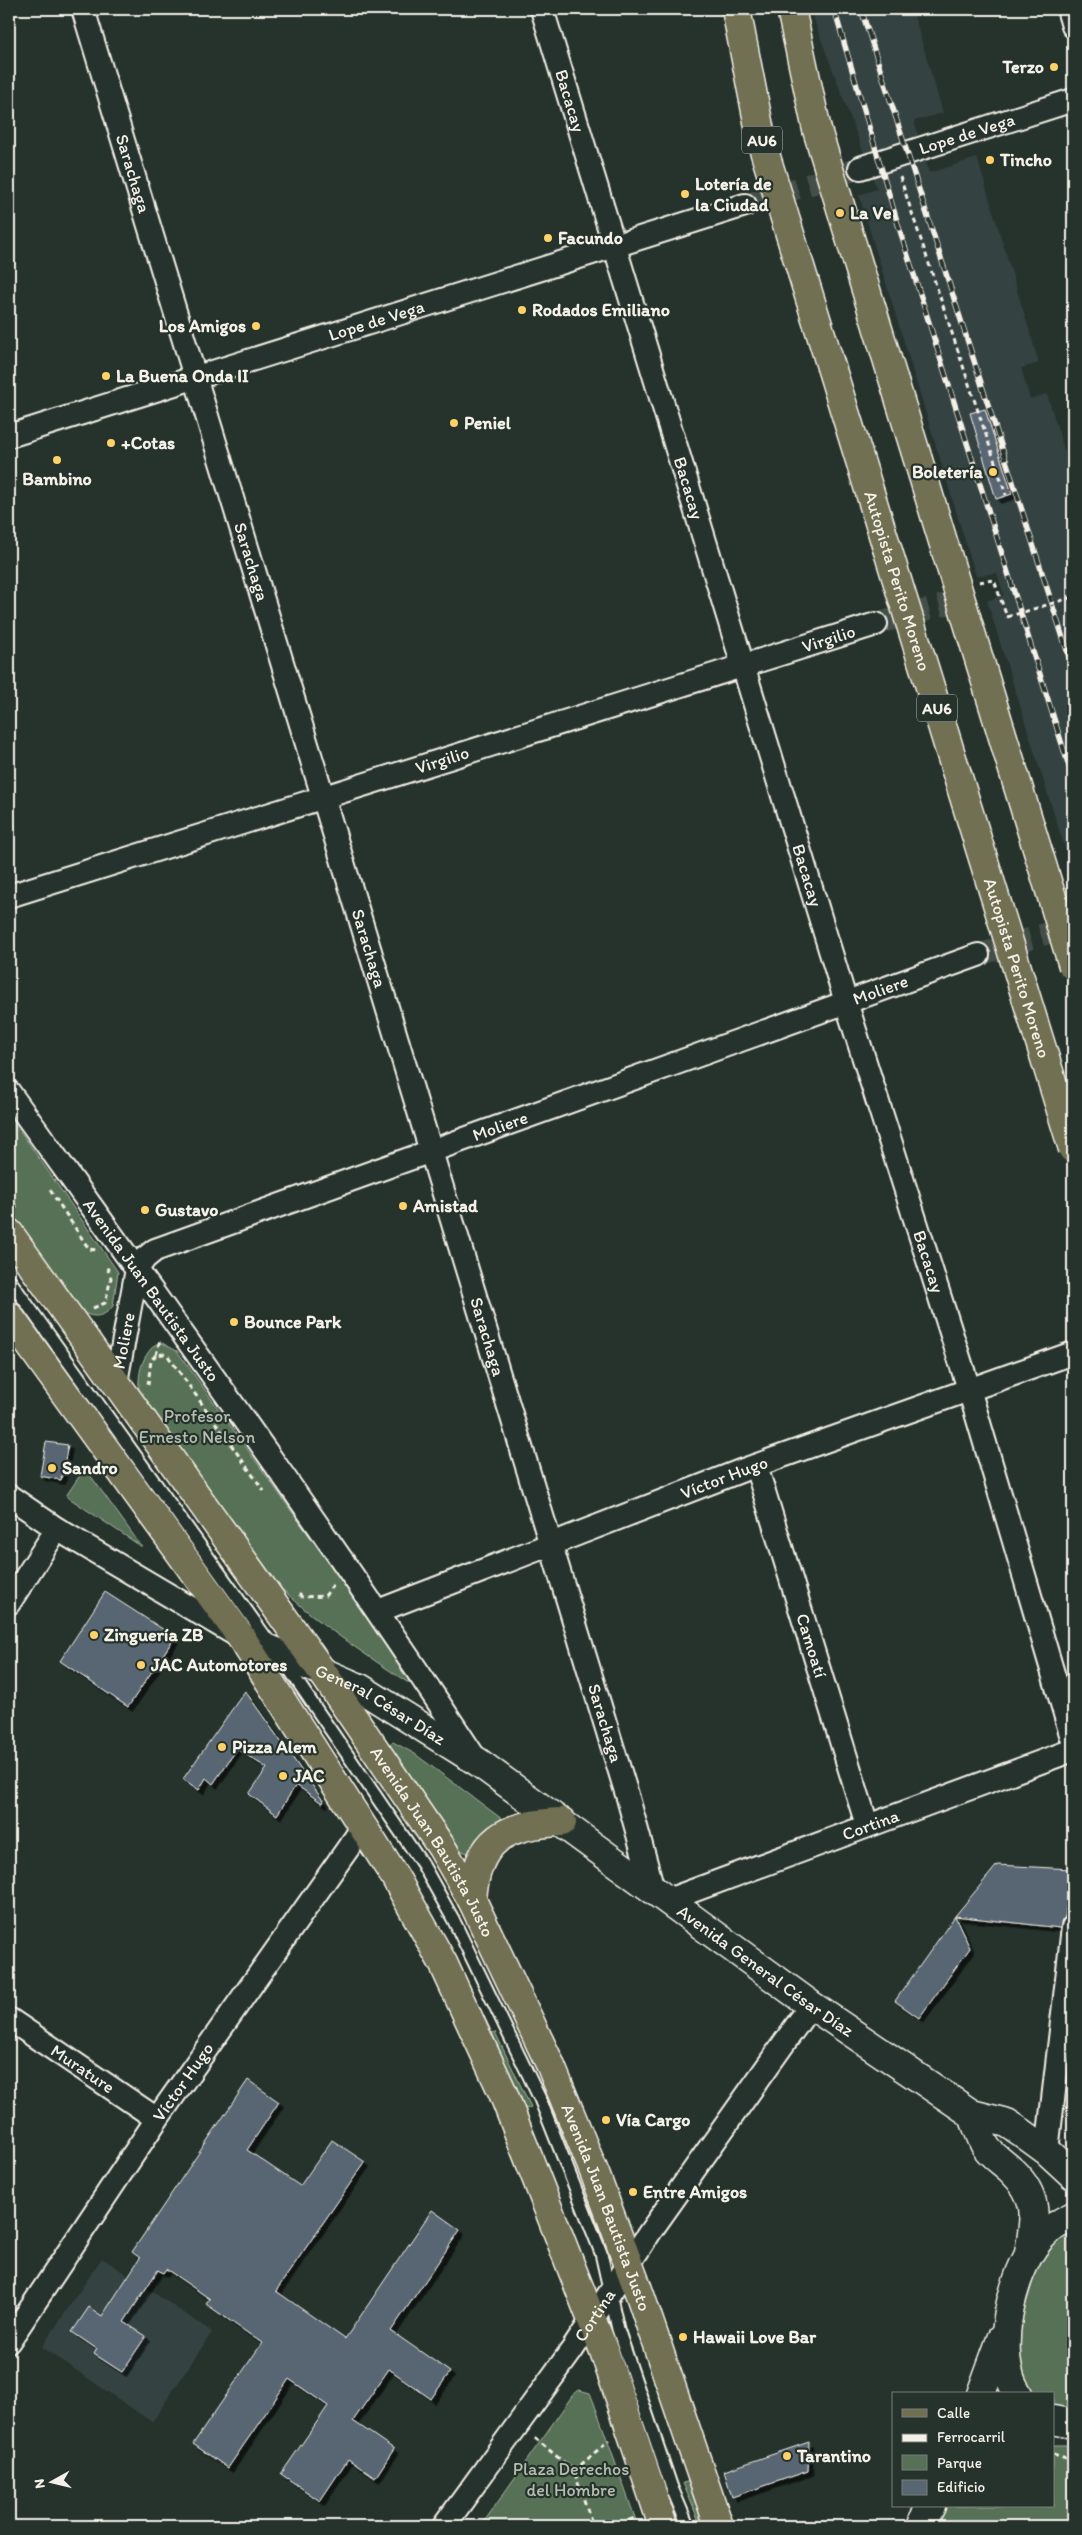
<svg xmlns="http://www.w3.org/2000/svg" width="1082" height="2535" viewBox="0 0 1082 2535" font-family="Itim,sans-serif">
  <defs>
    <filter id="shadow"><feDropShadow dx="4.5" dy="4.5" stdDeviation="0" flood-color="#0009"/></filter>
  </defs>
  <rect width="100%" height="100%" fill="#26332d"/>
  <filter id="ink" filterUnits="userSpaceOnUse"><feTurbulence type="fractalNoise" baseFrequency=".02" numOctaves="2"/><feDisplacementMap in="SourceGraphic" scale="10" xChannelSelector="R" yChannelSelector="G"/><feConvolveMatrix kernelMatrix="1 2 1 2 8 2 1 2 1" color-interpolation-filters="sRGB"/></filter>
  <g filter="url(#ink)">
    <!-- built -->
    <g fill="#354242">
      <polygon points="810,9 912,9 943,113 914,121 929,173 977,158 1039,363 1021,368 1030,399 1047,394 1073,479 1073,874 987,601 1004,595 997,573 976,576 859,195 877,189"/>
      <polygon points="102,2258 212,2332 152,2422 42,2347"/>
    </g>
    <!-- green -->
    <g fill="#577157" stroke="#a6b1a0">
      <path d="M9 1115 118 1272 113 1306C103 1319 90 1319 77 1308L9 1211Z"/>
      <path d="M162 1343 177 1351 383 1639 412 1682H407C360 1651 312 1620 273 1580L139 1393C138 1373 141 1357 156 1344Z"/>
      <polygon points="85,1468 142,1547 66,1496"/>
      <polygon points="393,1742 415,1754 502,1819 502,1823 470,1854 462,1851 389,1744"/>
      <polygon points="495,2032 531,2107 524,2110 492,2033"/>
      <polygon points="1069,2233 1073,2234 1073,2414 1053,2412 1053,2394 1027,2394 1014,2345 1042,2250"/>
      <polygon points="579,2390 590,2393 594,2403 638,2526 481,2526 572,2396"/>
      <polygon points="1053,2445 1073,2445 1073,2507 1064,2526 937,2526 947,2506 1053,2506"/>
      <polygon points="690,2481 705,2526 701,2526 683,2483"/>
    </g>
    <!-- building -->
    <g fill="#596673" stroke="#f4f1e8" filter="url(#shadow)">
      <polygon points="985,409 1012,494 996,499 970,413"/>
      <polygon points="46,1442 68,1445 61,1480 40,1476"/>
      <polygon points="105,1592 175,1637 128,1707 60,1661"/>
      <polygon points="245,1691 324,1802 322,1803 296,1785 277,1815 249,1794 267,1768 237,1749 213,1784 206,1778 199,1790 183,1779"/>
      <polygon points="997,1865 1071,1869 1065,1917 1060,1928 955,1916"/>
      <polygon points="955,1916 970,1948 919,2018 895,2001"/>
      <polygon points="248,2080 279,2102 247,2150 300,2186 332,2140 365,2162 276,2291 345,2339 432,2210 460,2230 391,2331 450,2372 431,2399 389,2369 353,2421 394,2449 375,2478 348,2459 320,2501 281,2474 328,2406 289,2379 228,2468 193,2444 262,2343 206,2304 210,2299 166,2269 163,2273 158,2270 124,2322 146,2336 122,2372 94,2354 97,2349 72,2332 89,2307 102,2316 140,2258 132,2252"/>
      <polygon points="809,2442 808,2471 732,2497 724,2471"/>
    </g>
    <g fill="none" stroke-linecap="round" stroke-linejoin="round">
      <!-- minor-tunnel -->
      <g stroke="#455049" stroke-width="22" stroke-dasharray="22 11" stroke-linecap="butt">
        <polyline points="745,205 860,168"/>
        <polyline points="876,624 957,601"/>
        <polyline points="978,955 1048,933"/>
      </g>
      <!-- service casing -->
      <g stroke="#f4f1e8" stroke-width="15">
        <g id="service">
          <polyline points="9,1279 270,1643"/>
          <polyline points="284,1662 423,1865 453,1919 540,2099 601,2253 618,2329 672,2488 688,2526"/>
        </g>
      </g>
      <!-- minor casing -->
      <g stroke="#f4f1e8" stroke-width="26">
        <g id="minor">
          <path id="s1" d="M83 9 628 1798 653 1889"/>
          <path id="s2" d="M542 9 846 1002 969 1389 1073 1741"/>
          <polyline points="1068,9 1073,26"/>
          <path id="s3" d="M860 168 1073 100"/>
          <path id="s4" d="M9 436 745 205"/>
          <path id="s5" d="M9 896 876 624"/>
          <path id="s6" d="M9 1092C168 1313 328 1533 477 1761"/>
          <path id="s7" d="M116 1382 137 1269 145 1258 155 1250 978 955"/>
          <path id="s8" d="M756 1466 867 1825"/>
          <polyline points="9,1496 57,1529 238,1636"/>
          <polyline points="9,1603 57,1529"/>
          <path id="s9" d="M378 1611 743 1470 1073 1353"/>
          <path id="s10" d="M668 1900 1073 1750"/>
          <path id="s11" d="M9 2019 157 2119"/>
          <polyline points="1047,2151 1073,1927"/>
          <path id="s12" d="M9 2341 157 2119 363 1827"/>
          <path id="s13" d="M444 2526 572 2350 650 2232 811 2005"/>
        </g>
      </g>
      <!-- tertiary casing -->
      <g stroke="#f4f1e8" stroke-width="31">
        <g id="tertiary">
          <path id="s14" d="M241 1637 360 1688 478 1762 811 2005 972 2114 1007 2123 1021 2132 1047 2151 1073 2175"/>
          <path d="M972 2114C977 2125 980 2137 986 2147 992 2156 1004 2163 1012 2171 1040 2198 1035 2218 1029 2253"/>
          <polyline points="981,2394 1001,2339"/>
          <path d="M1018 2394C992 2357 1011 2273 1039 2240 1048 2229 1060 2222 1073 2216"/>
          <polyline points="1053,2420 1073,2424"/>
          <polyline points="920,2526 931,2506"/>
        </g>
      </g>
      <!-- primary casing -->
      <g stroke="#f4f1e8" stroke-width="31">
        <g id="primary">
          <path id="s15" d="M9 1233 321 1670 442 1848 472 1900 550 2064 595 2174 640 2295 719 2526"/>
          <polyline points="9,1316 241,1637 395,1877 443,1963 503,2093 604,2351 663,2526"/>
          <path d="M472 1900C476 1839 506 1824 562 1822"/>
        </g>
      </g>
      <!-- path -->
      <g stroke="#f4f1e8" stroke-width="3" stroke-dasharray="5 4" stroke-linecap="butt">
        <polyline points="900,177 1006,495"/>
        <polyline points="979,582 994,580 1007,617"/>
        <polyline points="50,1190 89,1249 97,1250"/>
        <polyline points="9,1196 18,1210"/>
        <polyline points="93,1308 105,1303 111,1278 107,1267"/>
        <polyline points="156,1355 160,1340"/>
        <polyline points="148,1385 151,1360 156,1355 164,1354 168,1356 264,1491"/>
        <polyline points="299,1594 302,1597 325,1596 333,1585"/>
        <polyline points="535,2438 574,2471 593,2526"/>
        <polyline points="1053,2454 1073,2460"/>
        <polyline points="574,2471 609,2440"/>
        <polyline points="612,2526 635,2518"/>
      </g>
      <!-- service -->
      <use href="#service" stroke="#26332d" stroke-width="11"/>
      <!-- minor -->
      <use href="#minor" stroke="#26332d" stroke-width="22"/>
      <!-- tertiary -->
      <use href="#tertiary" stroke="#26332d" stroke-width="28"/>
      <!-- primary -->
      <use href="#primary" stroke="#716f52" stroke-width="28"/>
      <!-- rail casing -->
      <g stroke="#f4f1e8" stroke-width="5.5">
        <g id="rail">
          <polyline points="834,9 897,221 1073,779"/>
          <polyline points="861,9 1073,669"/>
        </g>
      </g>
      <!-- rail -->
      <use href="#rail" stroke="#26332d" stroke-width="4" stroke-dasharray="11" stroke-linecap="butt"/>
      <!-- motorway-bridge casing -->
      <g stroke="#f4f1e8" stroke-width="31" stroke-linecap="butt">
        <g id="motorway-bridge">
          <path id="s16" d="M736 9 763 147 1073 1149"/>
          <polyline points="791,9 817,130 1073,966"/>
        </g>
      </g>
      <!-- path-bridge -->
      <polyline stroke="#f4f1e8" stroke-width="3" stroke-dasharray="5 4" stroke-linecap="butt" points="1007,617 1073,597"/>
      <!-- motorway-bridge -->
      <use href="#motorway-bridge" stroke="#716f52" stroke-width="28"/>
    </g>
  </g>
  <!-- markers -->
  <g fill="#ffd166" stroke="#26332d" stroke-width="2">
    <circle cx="1054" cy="67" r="5"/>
    <circle cx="990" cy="160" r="5"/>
    <circle cx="685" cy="194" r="5"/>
    <circle cx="840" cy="213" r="5"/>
    <circle cx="548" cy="238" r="5"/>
    <circle cx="522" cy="310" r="5"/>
    <circle cx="256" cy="326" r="5"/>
    <circle cx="106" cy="376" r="5"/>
    <circle cx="454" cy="423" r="5"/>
    <circle cx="111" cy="443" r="5"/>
    <circle cx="57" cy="460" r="5"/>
    <circle cx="993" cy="472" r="5"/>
    <circle cx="403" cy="1206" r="5"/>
    <circle cx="145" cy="1210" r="5"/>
    <circle cx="234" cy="1322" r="5"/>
    <circle cx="52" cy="1468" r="5"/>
    <circle cx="94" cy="1635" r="5"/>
    <circle cx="141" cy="1665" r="5"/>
    <circle cx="222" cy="1747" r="5"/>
    <circle cx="283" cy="1776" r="5"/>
    <circle cx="606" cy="2120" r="5"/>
    <circle cx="633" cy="2192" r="5"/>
    <circle cx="683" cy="2337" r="5"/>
    <circle cx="787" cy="2456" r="5"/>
  </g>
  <g text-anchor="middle" stroke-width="4.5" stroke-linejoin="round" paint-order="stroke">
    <!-- shield labels -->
    <g fill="#26332d" stroke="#b6b8b0" stroke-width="1">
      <rect x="742" y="126.5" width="40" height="27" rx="4"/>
      <rect x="917" y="694.5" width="40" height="27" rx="4"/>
    </g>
    <g font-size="16" font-weight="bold" fill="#f4f1e8">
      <text x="762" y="146">AU6</text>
      <text x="937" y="714">AU6</text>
    </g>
    <!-- poi labels -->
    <g font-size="18" font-weight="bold" fill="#f4f1e8" stroke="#26332d" text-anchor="start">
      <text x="1044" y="73" text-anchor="end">Terzo</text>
      <text x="1000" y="166">Tincho</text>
      <text x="695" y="190">Lotería de<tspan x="695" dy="21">la Ciudad</tspan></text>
      <text x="850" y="219">La Ve</text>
      <text x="558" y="244">Facundo</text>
      <text x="532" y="316">Rodados Emiliano</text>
      <text x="246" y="332" text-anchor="end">Los Amigos</text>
      <text x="116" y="382">La Buena Onda II</text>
      <text x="464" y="429">Peniel</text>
      <text x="121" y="449">+Cotas</text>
      <text x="983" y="478" text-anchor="end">Boletería</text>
      <text x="57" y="485" text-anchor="middle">Bambino</text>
      <text x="413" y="1212">Amistad</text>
      <text x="155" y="1216">Gustavo</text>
      <text x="244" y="1328">Bounce Park</text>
      <text x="62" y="1474">Sandro</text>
      <text x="104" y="1641">Zinguería ZB</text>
      <text x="151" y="1671">JAC Automotores</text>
      <text x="232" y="1753">Pizza Alem</text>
      <text x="293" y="1782">JAC</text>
      <text x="616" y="2126">Vía Cargo</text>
      <text x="643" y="2198">Entre Amigos</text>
      <text x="693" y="2343">Hawaii Love Bar</text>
      <text x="797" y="2462">Tarantino</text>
    </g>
    <!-- street labels -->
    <g font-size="18" fill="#f4f1e8" stroke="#26332d">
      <text dy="6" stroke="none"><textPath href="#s2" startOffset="96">Bacacay</textPath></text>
      <text dy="6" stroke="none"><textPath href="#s3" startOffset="112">Lope de Vega</textPath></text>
      <text dy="6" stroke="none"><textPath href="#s1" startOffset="172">Sarachaga</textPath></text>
      <text dy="6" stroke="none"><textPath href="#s4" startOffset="385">Lope de Vega</textPath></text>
      <text dy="6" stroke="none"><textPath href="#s2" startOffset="501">Bacacay</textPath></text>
      <text dy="6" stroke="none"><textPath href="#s1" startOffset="578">Sarachaga</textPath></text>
      <text dy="6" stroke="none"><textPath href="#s16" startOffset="595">Autopista Perito Moreno</textPath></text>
      <text dy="6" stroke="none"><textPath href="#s5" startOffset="859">Virgilio</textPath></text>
      <text dy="6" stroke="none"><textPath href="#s5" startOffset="454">Virgilio</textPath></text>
      <text dy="6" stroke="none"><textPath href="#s2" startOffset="906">Bacacay</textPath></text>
      <text dy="6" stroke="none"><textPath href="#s1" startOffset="982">Sarachaga</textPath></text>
      <text dy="6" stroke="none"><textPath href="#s16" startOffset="1000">Autopista Perito Moreno</textPath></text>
      <text dy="6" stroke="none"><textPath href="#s7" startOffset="912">Moliere</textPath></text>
      <text dy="6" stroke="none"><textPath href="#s7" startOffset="508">Moliere</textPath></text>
      <text dy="6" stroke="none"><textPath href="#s2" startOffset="1311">Bacacay</textPath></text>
      <text dy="6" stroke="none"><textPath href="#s6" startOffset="244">Avenida Juan Bautista Justo</textPath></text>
      <text dy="6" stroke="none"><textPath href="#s1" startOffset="1388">Sarachaga</textPath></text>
      <text dy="6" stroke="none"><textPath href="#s7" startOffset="42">Moliere</textPath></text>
      <text dy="6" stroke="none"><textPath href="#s9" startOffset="371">Víctor Hugo</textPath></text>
      <text dy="6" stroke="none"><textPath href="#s8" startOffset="188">Camoatí</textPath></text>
      <text dy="6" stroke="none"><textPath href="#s14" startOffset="155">General César Díaz</textPath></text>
      <text dy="6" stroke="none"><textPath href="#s1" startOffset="1792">Sarachaga</textPath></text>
      <text dy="6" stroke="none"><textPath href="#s10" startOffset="216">Cortina</textPath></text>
      <text dy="6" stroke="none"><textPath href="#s15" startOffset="742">Avenida Juan Bautista Justo</textPath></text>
      <text dy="6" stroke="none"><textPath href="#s14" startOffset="624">Avenida General César Díaz</textPath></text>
      <text dy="6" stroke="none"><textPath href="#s11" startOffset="89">Murature</textPath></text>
      <text dy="6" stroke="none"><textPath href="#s12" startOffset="312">Víctor Hugo</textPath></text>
      <text dy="6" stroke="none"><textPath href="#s15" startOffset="1148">Avenida Juan Bautista Justo</textPath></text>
      <text dy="6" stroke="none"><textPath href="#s13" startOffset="259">Cortina</textPath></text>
    </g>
    <!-- park labels -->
    <g font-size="18" fill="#b5beae" stroke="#26332d">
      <text x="197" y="1422">Profesor<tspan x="197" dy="21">Ernesto Nelson</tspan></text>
      <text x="571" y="2475">Plaza Derechos<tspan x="571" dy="21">del Hombre</tspan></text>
    </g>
  </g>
  <!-- margin -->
  <rect width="1082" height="2535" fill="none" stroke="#26332d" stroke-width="30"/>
  <rect x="15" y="15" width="1052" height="2505" fill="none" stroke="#f4f1e8" stroke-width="2" filter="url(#ink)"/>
  <!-- legend -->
  <rect x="892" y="2392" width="162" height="115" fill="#26332d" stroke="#787f78"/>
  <rect x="902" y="2409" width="25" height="8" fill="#716f52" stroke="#787f78"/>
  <text x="937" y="2418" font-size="15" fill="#f4f1e8">Calle</text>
  <rect x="902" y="2434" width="25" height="8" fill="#f4f1e8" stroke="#787f78"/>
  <text x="937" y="2442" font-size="15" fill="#f4f1e8">Ferrocarril</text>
  <rect x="902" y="2455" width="25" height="15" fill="#577157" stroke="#787f78"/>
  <text x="937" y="2468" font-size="15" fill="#f4f1e8">Parque</text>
  <rect x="902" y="2480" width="25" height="15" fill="#596673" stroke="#787f78"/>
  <text x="937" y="2492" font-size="15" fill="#f4f1e8">Edificio</text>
  <!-- north arrow -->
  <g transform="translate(52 2482) rotate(262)" stroke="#26332d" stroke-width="4" paint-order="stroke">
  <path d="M0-4L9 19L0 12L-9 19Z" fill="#f4f1e8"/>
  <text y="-8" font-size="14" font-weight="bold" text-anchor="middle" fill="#f4f1e8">N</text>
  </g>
</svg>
